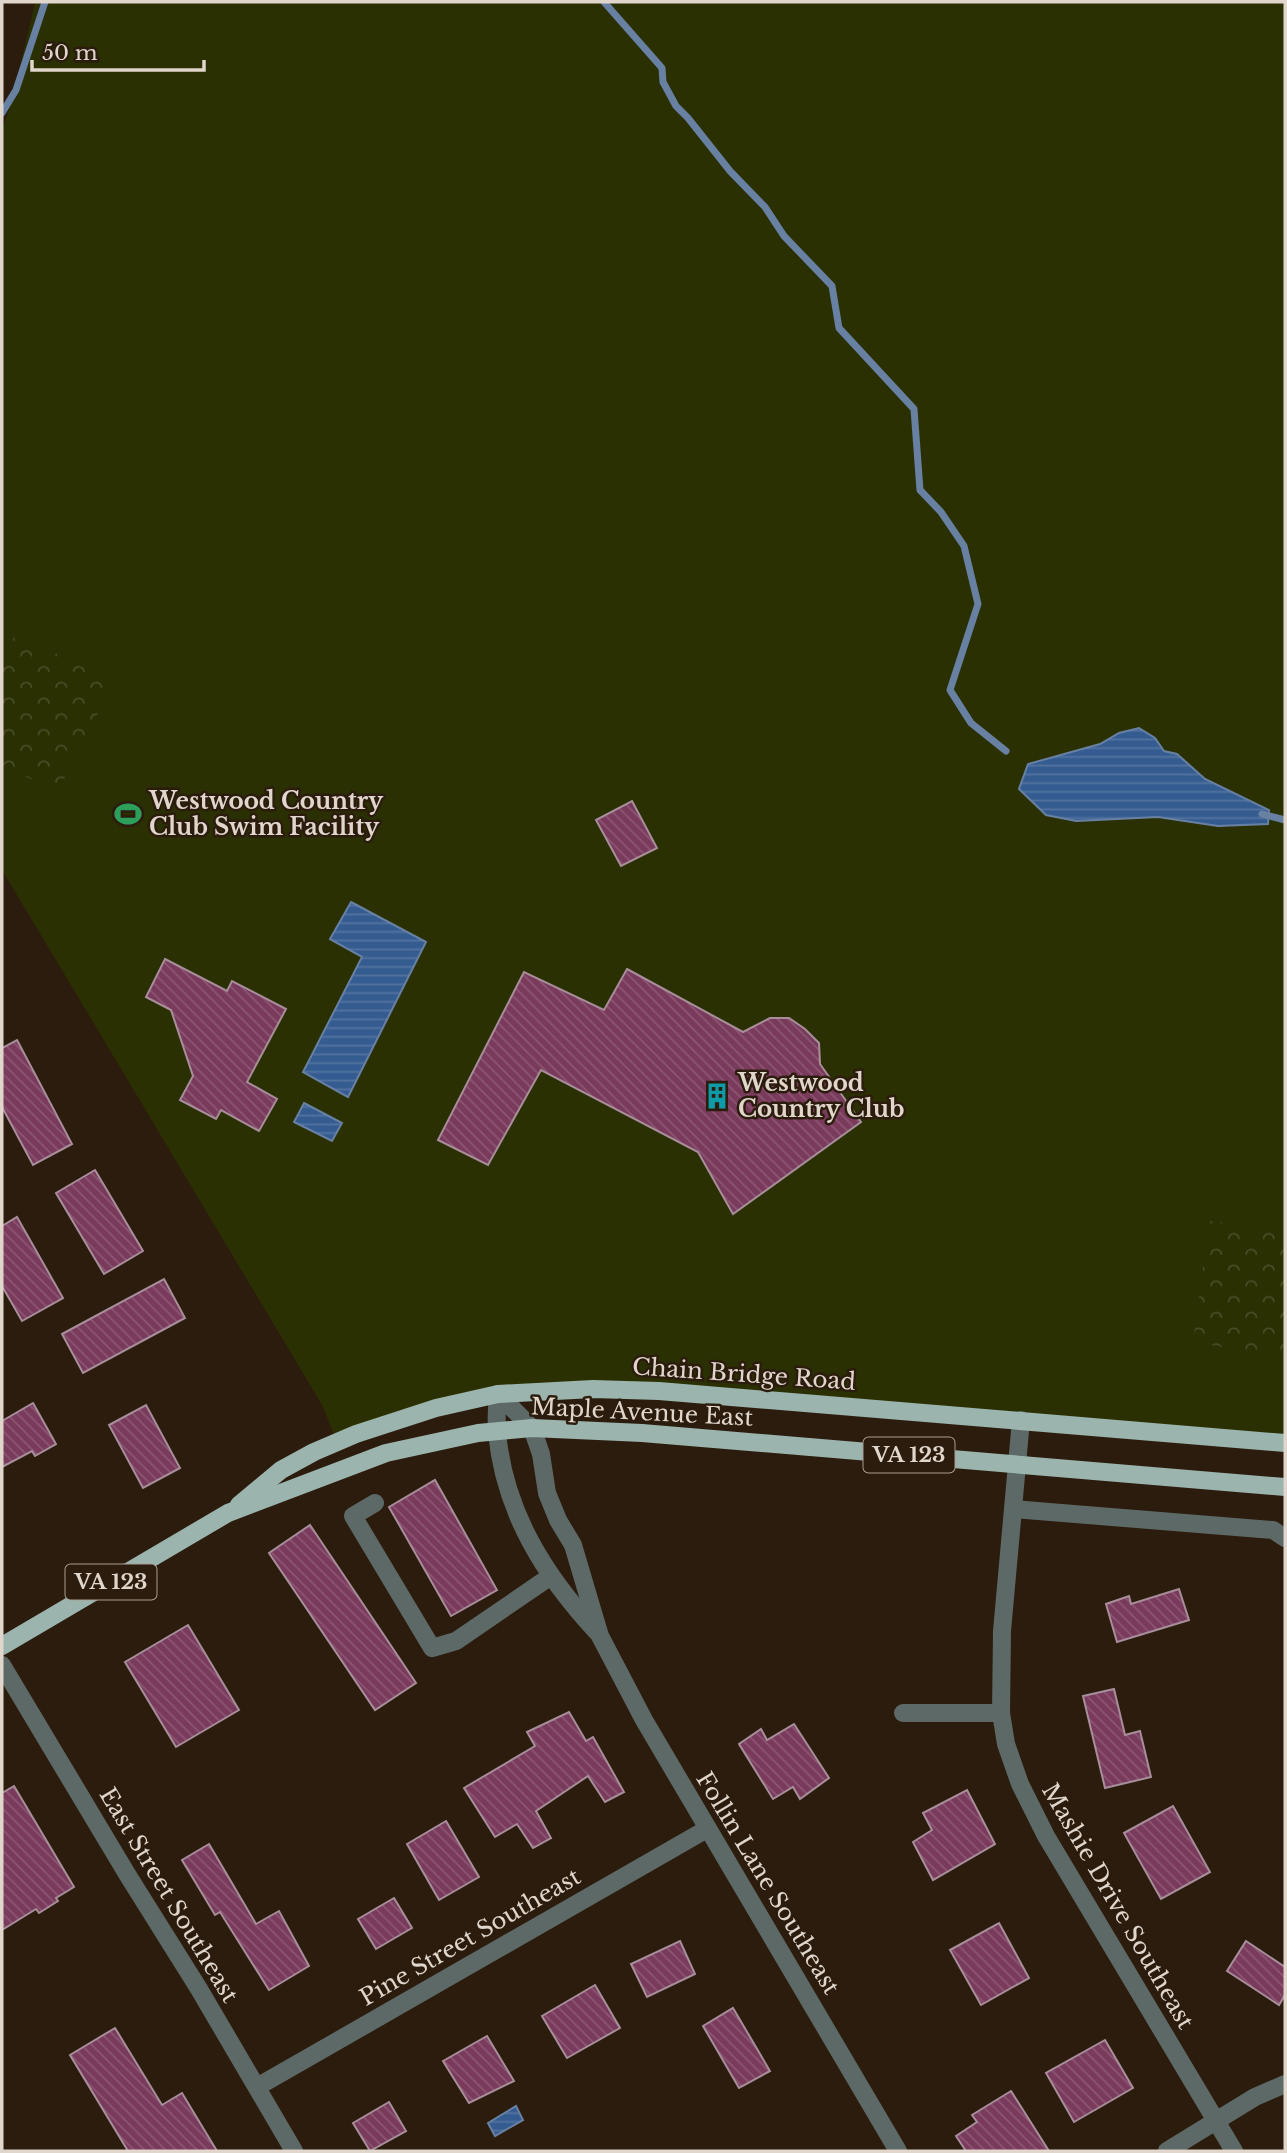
<svg xmlns="http://www.w3.org/2000/svg" width="1287" height="2153" viewBox="0 0 1287 2153" font-family="'Libre Baskerville',serif">
  <defs>
    <pattern id="park-crowns" width="20" height="18" patternUnits="userSpaceOnUse" patternTransform="scale(1.75)"><rect width="20" height="18" fill="#2b3003"/><path d="M2 6a3 3 0 1 1 6 0M12 15a3 3 0 1 1 6 0" fill="none" stroke="#494d27"/></pattern>
    <pattern id="water-rules" width="6" height="5" patternUnits="userSpaceOnUse" patternTransform="scale(1.75)"><rect width="6" height="5" fill="#355c91"/><path d="M0 2.5h6" fill="none" stroke="#52739f"/></pattern>
    <pattern id="building-back-hatch" width="6" height="6" patternUnits="userSpaceOnUse" patternTransform="scale(1.75)"><rect width="6" height="6" fill="#793a5c"/><path d="M-1 5l2 2M0 0l6 6M5-1l2 2" fill="none" stroke="#8c5672"/></pattern>
  </defs>
  <rect width="100%" height="100%" fill="#2b1c0d"/>
  <!-- grass -->
  <polygon fill="#2b3003" points="35,2 1285,2 1285,1441 659,1391 498,1394 337,1442 322,1405 2,870 2,130 12,101"/>
  <!-- park -->
  <g fill="url(#park-crowns)">
    <polygon points="16,633 114,683 57,793 2,764 2,660"/>
    <polygon points="1209,1221 1285,1231 1285,1355 1193,1343"/>
  </g>
  <!-- water -->
  <g fill="url(#water-rules)" stroke="#6881a3" stroke-width="2">
    <polygon points="1139,728 1155,738 1164,751 1177,754 1205,779 1269,810 1268,824 1218,826 1158,817 1076,821 1046,815 1019,789 1028,764 1100,744 1119,733"/>
    <polygon points="351,902 426,942 348,1097 303,1072 362,957 330,939"/>
    <polygon points="304,1103 342,1123 332,1141 294,1122"/>
    <polygon points="516,2106 523,2120 495,2136 488,2123"/>
  </g>
  <g fill="none" stroke-linecap="round" stroke-linejoin="round">
    <!-- stream -->
    <g stroke="#6881a3" stroke-width="7">
      <polyline points="604,2 662,68 663,82 676,106 688,118 730,171 765,207 784,236 832,286 839,328 914,409 920,490 941,512 964,546 978,604 950,690 971,723 1006,751"/>
      <polyline points="2,113 16,90 45,2"/>
      <polyline points="1262,814 1285,820"/>
    </g>
  </g>
  <!-- building -->
  <g fill="url(#building-back-hatch)" stroke="#a78e9a" stroke-width="2">
    <polygon points="632,801 657,848 621,866 596,820"/>
    <polygon points="165,959 227,991 232,981 286,1009 247,1082 277,1099 259,1131 221,1110 216,1119 180,1100 193,1076 171,1010 146,997"/>
    <polygon points="627,969 743,1032 770,1018 789,1018 805,1029 819,1043 820,1064 861,1122 733,1214 698,1152 541,1070 488,1165 438,1140 524,972 604,1010"/>
    <polygon points="17,1040 72,1144 33,1165 2,1107 2,1048"/>
    <polygon points="95,1170 143,1251 104,1274 56,1193"/>
    <polygon points="17,1217 63,1298 22,1321 2,1286 2,1226"/>
    <polygon points="164,1279 185,1318 83,1373 62,1334"/>
    <polygon points="33,1403 56,1444 35,1456 32,1451 2,1467 2,1421"/>
    <polygon points="146,1405 180,1468 143,1488 109,1425"/>
    <polygon points="435,1480 497,1590 451,1616 389,1507"/>
    <polygon points="310,1525 416,1683 375,1710 269,1553"/>
    <polygon points="1179,1589 1189,1620 1117,1642 1106,1604 1129,1596 1131,1604"/>
    <polygon points="188,1625 239,1710 176,1747 125,1662"/>
    <polygon points="1114,1689 1125,1735 1140,1731 1151,1777 1105,1788 1083,1696"/>
    <polygon points="569,1712 586,1741 593,1737 624,1792 605,1802 588,1776 536,1811 551,1838 533,1848 517,1824 495,1837 464,1788 535,1746 527,1732"/>
    <polygon points="794,1724 829,1778 800,1799 793,1787 773,1799 739,1744 761,1729 767,1740"/>
    <polygon points="14,1786 74,1887 56,1898 58,1901 39,1913 36,1909 2,1930 2,1793"/>
    <polygon points="967,1790 995,1844 933,1880 913,1842 932,1830 923,1813"/>
    <polygon points="1173,1806 1210,1872 1161,1899 1124,1833"/>
    <polygon points="446,1821 479,1877 439,1900 407,1844"/>
    <polygon points="209,1844 256,1924 279,1911 309,1966 269,1990 220,1912 215,1915 182,1860"/>
    <polygon points="394,1898 412,1928 376,1949 358,1919"/>
    <polygon points="999,1923 1029,1978 981,2005 950,1950"/>
    <polygon points="680,1941 695,1974 647,1997 631,1964"/>
    <polygon points="1246,1941 1285,1967 1285,1995 1279,2005 1227,1971"/>
    <polygon points="595,1985 620,2028 567,2058 542,2016"/>
    <polygon points="733,2008 770,2071 739,2088 703,2026"/>
    <polygon points="115,2028 162,2105 182,2093 217,2151 128,2151 70,2055"/>
    <polygon points="487,2036 514,2081 469,2103 443,2061"/>
    <polygon points="1105,2040 1133,2088 1074,2122 1046,2073"/>
    <polygon points="1011,2091 1049,2151 966,2151 956,2136 977,2122 972,2115"/>
    <polygon points="389,2102 406,2131 370,2151 353,2123"/>
  </g>
  <g fill="none" stroke-linecap="round" stroke-linejoin="round">
    <!-- minor -->
    <g stroke="#5d6966" stroke-width="18">
      <polyline points="498,1394 532,1428 541,1454 547,1493 558,1520 573,1545 600,1636 644,1720 898,2151"/>
      <path d="M498 1394C497 1406 496 1420 497 1432 504 1511 544 1575 597 1632"/>
      <polyline points="1021,1420 1002,1631 1001,1713 1006,1744 1020,1784 1046,1836 1234,2151"/>
      <polyline points="375,1503 353,1516 432,1648 456,1641 551,1576"/>
      <polyline points="1013,1509 1273,1530 1285,1538"/>
      <polyline points="2,1665 127,1874 199,1989 294,2151"/>
      <polyline points="903,1713 1001,1713"/>
      <polyline points="257,2087 707,1829"/>
      <polyline points="1167,2151 1255,2097 1285,2084"/>
    </g>
    <!-- major -->
    <g stroke="#9bb4ae" stroke-width="18">
      <polyline points="239,1505 281,1470 314,1452 356,1434 436,1408 498,1394 593,1389 659,1391 1285,1443"/>
      <polyline points="2,1646 228,1513 386,1453 478,1433 532,1428 642,1433 1285,1487"/>
    </g>
  </g>
  <!-- icons -->
  <defs>
    <g id="stadium-bare" transform="scale(2.1)"><path d="M0-5a6.5 5 0 1 0 0 10a6.5 5 0 1 0 0-10ZM-3.5-1.8h7v3.6h-7Z" fill="#2e9e5b" stroke="#2b1c0d" stroke-width="2.5" paint-order="stroke"/></g>
    <g id="building-bare" transform="scale(2.1)"><path d="M-4-6H4V6H1V3H-1V6H-4ZM-2.5-4.3h1.7v1.8h-1.7ZM.8-4.3h1.7v1.8H.8ZM-2.5-1h1.7V.8h-1.7ZM.8-1h1.7V.8H.8Z" fill="#0f9aa8" stroke="#2b1c0d" stroke-width="2.5" paint-order="stroke"/></g>
  </defs>
  <g fill-rule="evenodd">
    <use href="#stadium-bare" x="128" y="814"/>
    <use href="#building-bare" x="717" y="1096"/>
  </g>
  <g text-anchor="middle" stroke-width="5" stroke-linejoin="round" paint-order="stroke">
    <!-- shield labels -->
    <g fill="#2b1c0d" stroke="#aa9e93" stroke-width="2">
      <rect x="863.5" y="1437.5" width="91" height="35" rx="5"/>
      <rect x="65.5" y="1564.5" width="91" height="35" rx="5"/>
    </g>
    <g font-size="21" font-weight="bold" fill="#e0d6cc">
      <text x="909" y="1462">VA 123</text>
      <text x="111" y="1589">VA 123</text>
    </g>
    <!-- poi labels -->
    <g font-size="23" font-weight="bold" fill="#e0d6cc" stroke="#2b1c0d" text-anchor="start">
      <text x="149" y="809">Westwood Country<tspan x="149" dy="26">Club Swim Facility</tspan></text>
      <text x="738" y="1091">Westwood<tspan x="738" dy="26">Country Club</tspan></text>
    </g>
    <!-- street labels -->
    <g font-size="23" fill="#e0d6cc" stroke="#2b1c0d">
      <text transform="translate(744 1374) rotate(4)" y="8">Chain Bridge Road</text>
      <text transform="translate(642 1412) rotate(3)" y="8">Maple Avenue East</text>
      <text transform="translate(768 1883) rotate(59)" y="8">Follin Lane Southeast</text>
      <text transform="translate(169 1895) rotate(59)" y="8">East Street Southeast</text>
      <text transform="translate(1118 1906) rotate(60)" y="8">Mashie Drive Southeast</text>
      <text transform="translate(470 1937) rotate(-30)" y="8">Pine Street Southeast</text>
    </g>
  </g>
  <!-- border -->
  <rect width="1287" height="2153" fill="none" stroke="#e0d6cc" stroke-width="7"/>
  <!-- scale -->
  <path d="M32 60v10h172v-10" fill="none" stroke="#e0d6cc" stroke-width="3.5"/>
  <text x="42" y="60" font-size="21" fill="#e0d6cc" stroke="#2b1c0d" stroke-width="5" paint-order="stroke">50 m</text>
</svg>
